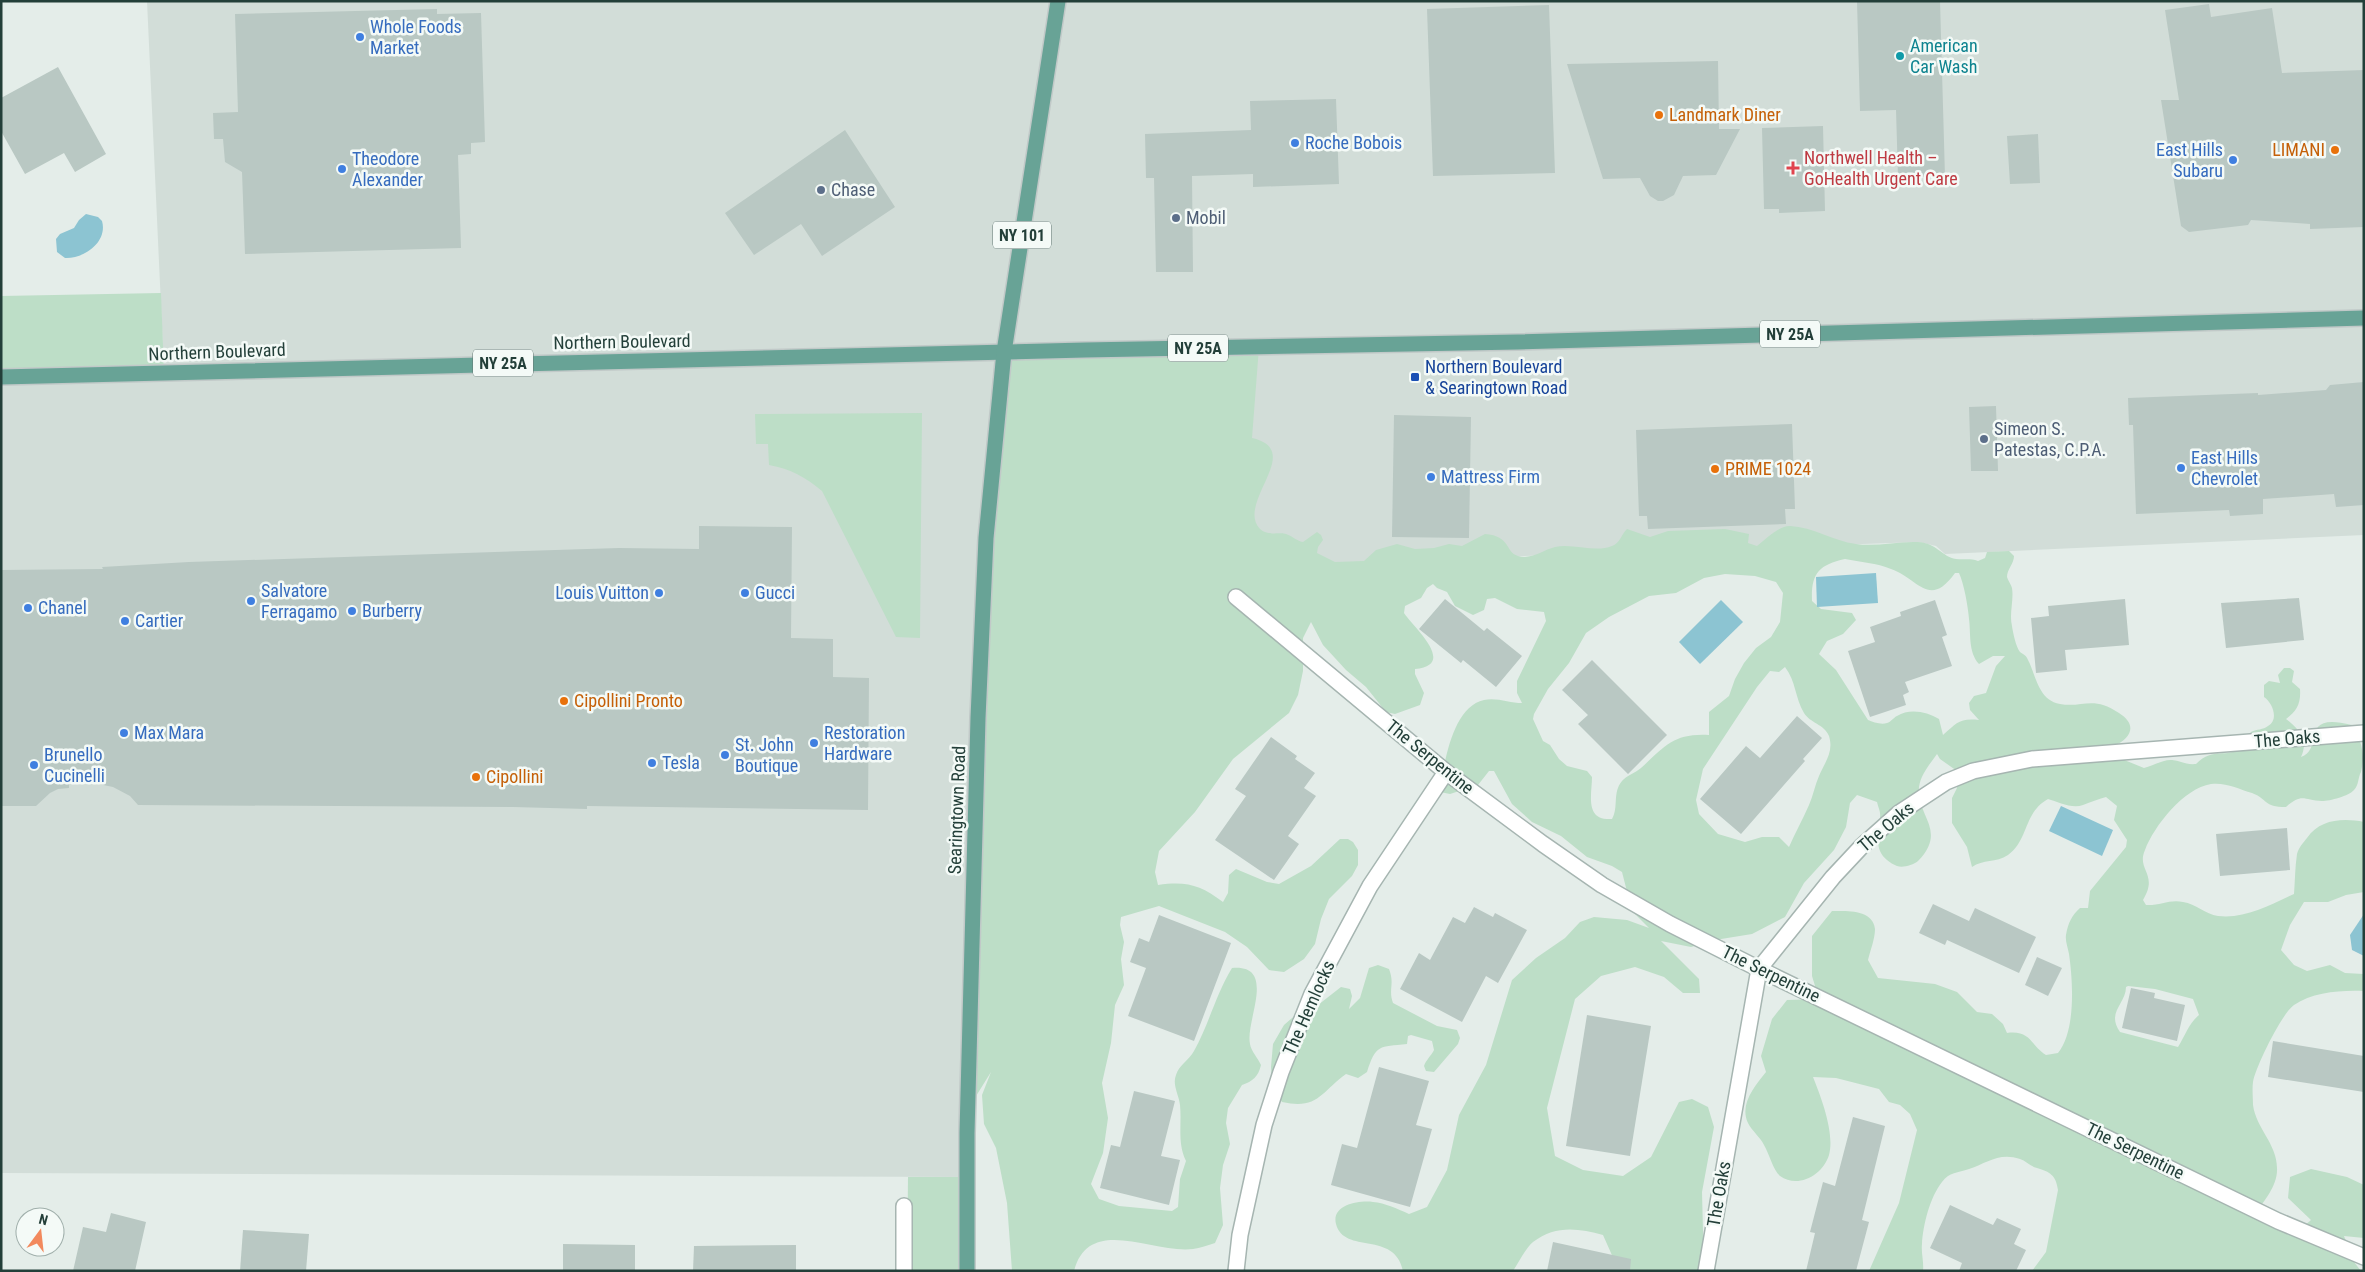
<svg xmlns="http://www.w3.org/2000/svg" width="2365" height="1272" viewBox="0 0 2365 1272" font-family="'Roboto Condensed',sans-serif">
  <rect width="100%" height="100%" fill="#e4ede9"/>
  <!-- built -->
  <polygon fill="#d2ddd8" points="147,1 2364,1 2364,535 1945,554 1936,546 1919,542 1303,564 1004,352 967,1177 1,1173 1,376 164,371"/>
  <!-- green -->
  <g fill="#bddec7" fill-rule="evenodd">
    <polygon points="161,293 164,371 1,376 1,296"/>
    <path d="M1259 347 1252 438C1306 450 1235 503 1260 529 1267 536 1278 532 1286 534 1293 536 1296 541 1303 542L1317 532 1321 535 1323 540 1318 547 1317 553 1335 562 1364 561 1376 550 1397 544 1415 549 1434 548 1449 544 1462 546 1485 534C1511 536 1505 552 1518 556 1531 560 1543 550 1555 547 1573 543 1595 553 1612 546 1620 543 1621 535 1627 529L1650 537 1668 531 1725 529 1749 534 1748 543 1757 546C1766 539 1778 526 1790 526 1813 527 1833 541 1856 544 1876 547 1898 541 1918 542 1937 543 1942 557 1956 559 1964 560 1970 558 1978 561L1985 558 1987 552 2009 551 2014 556C2014 564 2007 569 2007 577 2008 581 2011 584 2012 588 2014 600 2009 614 2012 626 2013 633 2016 647 2020 652 2024 655 2026 655 2028 660 2036 675 2038 700 2060 704 2083 708 2093 695 2119 713 2138 725 2131 738 2114 746L2112 755 2144 768C2153 766 2164 759 2172 760 2181 761 2186 765 2196 764 2214 746 2227 759 2240 748 2244 744 2247 737 2251 732 2257 729 2263 730 2268 726 2279 720 2273 703 2264 697V685L2269 681 2280 683 2278 675 2284 668H2290L2294 671 2292 682 2300 689C2301 703 2297 711 2286 719 2299 729 2309 740 2301 757 2325 749 2297 711 2352 725 2362 741 2365 754 2361 772 2358 777 2359 785 2354 790 2349 796 2330 801 2322 801 2304 801 2303 792 2286 807 2263 807 2268 799 2252 793 2239 789 2225 782 2211 784 2184 788 2154 826 2145 850 2136 870 2159 874 2143 900L2146 905C2159 906 2170 899 2183 902 2196 904 2205 914 2218 916 2246 919 2270 905 2294 894 2295 881 2295 867 2297 854 2299 847 2303 843 2307 838 2320 819 2343 818 2364 822V892L2346 895 2328 902H2304L2290 925 2281 950 2294 965 2307 971 2330 965 2345 973 2364 974V991C2341 990 2313 992 2294 1005 2282 1013 2255 1068 2253 1082 2252 1089 2253 1098 2253 1105 2256 1128 2277 1144 2277 1168 2278 1185 2264 1202 2254 1214L2295 1234 2311 1220 2288 1198 2290 1177 2311 1169 2347 1177 2364 1185V1238L2344 1236 2354 1262 2361 1271H2032L2046 1252 2058 1190C2056 1175 2050 1172 2037 1168 2030 1166 2026 1161 2020 1159 1999 1152 1987 1163 1969 1169 1958 1173 1949 1172 1942 1182 1930 1197 1923 1225 1922 1244 1921 1253 1924 1262 1923 1271H1869L1899 1203 1917 1130 1910 1114 1900 1105 1889 1102 1879 1089 1836 1078 1813 1077C1821 1097 1835 1133 1829 1155 1823 1175 1798 1189 1780 1176 1773 1170 1769 1153 1764 1145 1760 1137 1752 1131 1748 1123 1739 1104 1755 1086 1766 1072L1761 1056 1772 1019 1787 1000 1819 999 1812 976V936L1832 911C1846 911 1873 909 1875 929 1875 939 1870 951 1868 960L1878 978 1935 984 1957 992 1977 1012 1992 1014 2003 1024 2007 1033C2031 1030 2030 1045 2046 1055L2058 1053C2076 1031 2073 981 2069 954 2068 948 2065 941 2066 935 2068 923 2072 915 2080 908H2088L2090 891 2126 847 2127 840 2114 820 2117 806 2106 797C2098 799 2091 802 2083 805 2072 809 2058 802 2048 799 2023 813 2029 840 2008 855 1996 863 1983 859 1972 867L1967 847 1952 823V798L1957 788V771L1940 759 1937 754C1930 764 1921 774 1919 787 1916 816 1948 830 1918 861 1913 865 1903 868 1897 866 1890 863 1883 858 1880 851 1876 842 1880 827 1880 817 1881 812 1878 807 1877 802L1857 795 1850 803 1846 827 1834 850 1804 883 1785 917 1752 934 1715 940 1691 947 1661 941 1699 979 1700 993H1683L1664 977 1635 967 1601 976 1575 999 1547 1108 1555 1156 1583 1170 1623 1176 1651 1157 1679 1102 1692 1099 1708 1107 1714 1127 1702 1192 1704 1271H1619L1603 1235C1578 1228 1555 1225 1533 1242 1525 1249 1519 1262 1513 1271H1403C1395 1230 1344 1255 1336 1224 1331 1205 1359 1200 1373 1202 1385 1203 1398 1209 1409 1214L1427 1207 1447 1170 1459 1115 1486 1065 1512 980 1536 958 1565 938 1580 922 1594 917 1627 920 1649 928 1632 911 1622 872 1612 866 1587 857 1561 836 1532 822 1512 804 1494 771H1489L1478 785 1450 794 1440 792C1444 764 1452 707 1484 700 1496 697 1510 703 1522 703L1517 693V681L1546 621 1544 612 1517 609 1495 598 1487 599 1484 610 1473 615 1455 606 1447 592 1437 588 1433 584 1427 588 1421 598 1405 606 1404 613C1413 627 1458 665 1415 669V674L1424 693 1420 705 1395 714 1386 712 1366 687 1346 670 1323 645 1311 622 1303 638V671L1298 695 1289 713 1233 759 1195 812 1159 851 1155 872 1158 885C1187 881 1200 885 1223 902L1228 893 1229 875 1236 869 1267 882 1279 884 1311 866 1340 839H1348L1353 842 1358 850V865L1352 876 1329 899 1321 919 1315 944 1304 959 1284 972 1269 970 1247 947 1225 932 1159 906 1121 917 1120 925 1124 942 1121 959 1124 985 1115 1005 1111 1043 1102 1083 1108 1118 1103 1153 1091 1184 1099 1199 1119 1206 1172 1211 1178 1207 1180 1179 1186 1161C1177 1143 1182 1124 1180 1105 1179 1095 1172 1085 1176 1075 1179 1065 1189 1060 1194 1051 1209 1024 1216 994 1232 968 1278 964 1245 1021 1250 1044 1251 1051 1258 1058 1261 1065 1258 1077 1253 1081 1242 1085L1228 1108 1226 1123 1230 1144 1223 1165 1220 1188 1223 1225 1215 1243C1208 1245 1200 1248 1193 1249 1153 1254 1089 1214 1074 1271H1012L1007 1203 996 1148 984 1124 982 1095 991 1072 968 1109 977 728 1004 352ZM1845 559C1860 562 1877 563 1891 569 1919 579 1929 609 1955 573H1959C1964 584 1968 606 1969 619 1971 633 1968 652 1979 664L1993 656H2005L1996 666 1986 693 1974 696 1969 703 1970 710 1979 720C1959 718 1957 723 1943 735L1939 719C1927 712 1910 708 1897 716 1894 717 1891 722 1887 723 1881 725 1873 722 1868 720L1836 670 1819 654 1827 641 1843 634 1856 620 1852 613 1821 609 1812 601C1811 574 1818 565 1845 559ZM1725 574 1755 576 1776 582 1783 593 1780 622 1771 637 1756 648 1744 663 1735 679 1729 696 1709 712V735C1674 733 1665 746 1641 768 1635 773 1626 776 1622 781 1612 793 1619 807 1612 819 1584 821 1592 794 1592 777L1587 771 1567 766 1559 759 1550 745 1543 741 1533 719 1534 714 1548 689 1569 663 1586 633 1609 617 1649 596 1676 593 1704 578ZM1785 667C1796 681 1795 698 1804 713 1810 723 1824 724 1829 736 1834 752 1825 762 1819 776 1815 785 1813 796 1809 805 1803 819 1795 833 1789 847L1779 837H1762L1745 842 1718 834 1699 814 1696 800 1703 769 1757 687 1770 671 1779 672ZM2128 986 2155 989 2193 999 2199 1015C2189 1023 2185 1036 2178 1047L2120 1032C2106 1012 2126 1004 2126 987Z"/>
    <path d="M922 413 920 638 896 637 822 491C805 477 791 469 769 465L768 444H756L755 414Z"/>
    <path d="M1378 965 1389 969C1395 984 1388 989 1393 1003L1437 1026 1457 1030 1460 1038 1458 1044 1434 1072 1426 1071 1424 1066C1426 1060 1431 1056 1434 1050L1432 1041 1411 1035 1408 1036 1407 1044C1379 1047 1376 1044 1367 1072L1358 1078 1346 1074C1321 1092 1318 1110 1282 1102L1272 1086 1271 1067 1273 1044 1284 1025 1299 1012 1318 1005 1341 987 1350 989 1352 996 1349 1009 1360 998 1369 968Z"/>
    <polygon points="908,1177 964,1177 964,1271 907,1271"/>
  </g>
  <!-- water -->
  <g fill="#8cc4d2">
    <path d="M86 214 98 217 102 221C108 242 84 259 65 258L57 252 56 239 60 234 74 228 79 220Z"/>
    <polygon points="1876,573 1878,603 1817,607 1816,577"/>
    <polygon points="1721,600 1743,622 1700,664 1679,642"/>
    <polygon points="2061,806 2113,830 2102,856 2049,831"/>
    <polygon points="2364,914 2364,956 2352,950 2350,935"/>
  </g>
  <!-- building -->
  <g fill="#b9c8c3">
    <polygon points="1857,1 1940,1 1945,177 1898,177 1896,110 1860,111"/>
    <polygon points="2209,4 2211,17 2272,8 2282,73 2364,70 2364,227 2310,229 2310,224 2251,220 2248,225 2189,232 2181,226 2161,100 2179,100 2165,10"/>
    <polygon points="1549,5 1555,173 1433,176 1427,9"/>
    <polygon points="437,9 437,14 481,13 485,142 471,143 471,154 458,155 461,248 245,254 242,172 225,162 223,139 214,139 213,113 238,112 235,14"/>
    <polygon points="1718,61 1719,129 1740,129 1716,175 1683,176 1674,195 1663,201 1658,201 1650,196 1640,178 1603,179 1567,64"/>
    <polygon points="58,67 106,154 75,172 64,153 25,174 1,131 1,98"/>
    <polygon points="1336,99 1339,184 1253,187 1253,174 1192,176 1193,272 1156,272 1154,178 1146,178 1145,134 1251,130 1250,101"/>
    <polygon points="1823,126 1825,211 1779,213 1779,209 1764,209 1762,128"/>
    <polygon points="845,130 895,207 822,256 801,224 754,255 725,213"/>
    <polygon points="2038,134 2040,183 2010,184 2007,136"/>
    <polygon points="2364,382 2364,505 2336,507 2334,494 2263,499 2263,514 2230,516 2229,510 2136,514 2133,425 2129,425 2128,398 2258,393 2258,395 2326,390 2330,385"/>
    <polygon points="1996,406 1998,471 1971,471 1969,407"/>
    <polygon points="1394,415 1471,417 1469,538 1392,537"/>
    <polygon points="1792,424 1795,509 1785,509 1786,524 1648,529 1647,516 1639,516 1636,430"/>
    <polygon points="699,526 792,527 791,638 833,639 833,677 869,678 868,810 587,806 587,809 513,807 138,805 130,796 113,787 69,778 69,788 58,789 50,793 36,806 1,806 1,570 103,569 102,567 189,562 619,548 699,549"/>
    <polygon points="2299,598 2304,640 2226,648 2221,603"/>
    <polygon points="1445,599 1484,631 1487,628 1522,656 1496,687 1463,660 1461,663 1419,629"/>
    <polygon points="2125,599 2129,645 2065,650 2067,670 2036,673 2031,618 2049,616 2048,606"/>
    <polygon points="1935,600 1947,635 1942,637 1952,666 1905,682 1909,692 1903,695 1906,705 1870,717 1848,651 1875,642 1870,627 1901,616 1900,612"/>
    <polygon points="1592,660 1667,735 1628,774 1578,724 1588,715 1562,690"/>
    <polygon points="1797,716 1822,738 1803,759 1805,761 1741,834 1700,799 1746,746 1760,758"/>
    <polygon points="1271,737 1297,756 1295,759 1315,773 1304,788 1316,796 1288,836 1299,844 1274,880 1215,840 1246,796 1235,789"/>
    <polygon points="2287,828 2290,870 2220,876 2216,834"/>
    <polygon points="1933,904 1969,921 1975,908 2036,937 2019,973 1947,940 1945,945 1919,933"/>
    <polygon points="1474,907 1493,917 1495,913 1527,930 1498,983 1486,976 1462,1022 1400,989 1419,953 1430,960 1453,917 1465,923"/>
    <polygon points="1159,915 1231,943 1194,1041 1128,1016 1146,968 1130,962 1139,938 1149,942"/>
    <polygon points="2037,957 2062,968 2048,996 2025,985"/>
    <polygon points="2131,988 2155,993 2154,998 2185,1005 2177,1041 2122,1028"/>
    <polygon points="1587,1015 1651,1026 1630,1156 1566,1146"/>
    <polygon points="2273,1041 2364,1056 2364,1092 2268,1077"/>
    <polygon points="1379,1067 1429,1081 1416,1125 1432,1129 1410,1207 1331,1185 1342,1144 1357,1148"/>
    <polygon points="1134,1091 1175,1101 1161,1156 1180,1160 1169,1205 1100,1188 1111,1145 1120,1147"/>
    <polygon points="1853,1117 1885,1126 1862,1220 1869,1222 1856,1271 1806,1271 1815,1233 1810,1232 1823,1182 1835,1186"/>
    <polygon points="1950,1205 1993,1225 1997,1218 2021,1229 2014,1244 2026,1250 2016,1271 1959,1271 1962,1263 1930,1248"/>
    <polygon points="111,1213 146,1222 135,1271 73,1271 83,1227 106,1232"/>
    <polygon points="243,1230 309,1234 306,1271 240,1271"/>
    <polygon points="1553,1242 1631,1259 1630,1271 1547,1271"/>
    <polygon points="563,1244 635,1245 635,1271 563,1271"/>
    <polygon points="796,1245 796,1271 693,1271 694,1246"/>
  </g>
  <g fill="none" stroke-linecap="round" stroke-linejoin="round">
    <!-- street casing -->
    <g stroke="#a6b5b1" stroke-width="18">
      <g id="street">
        <polyline points="1236,597 1446,772 1543,844 1602,885 1670,924 1759,969 2278,1221 2364,1257"/>
        <polyline points="904,1271 904,1206"/>
        <polyline points="1236,1271 1240,1235 1264,1125 1281,1072 1312,994 1370,886 1446,772"/>
        <polyline points="1706,1271 1759,969 1833,877 1862,846 1899,813 1946,782 1973,771 2032,759 2364,733"/>
      </g>
    </g>
    <!-- primary casing -->
    <g stroke="#c1c9c8" stroke-width="18">
      <g id="primary">
        <polyline points="1,377 1085,350 1518,342 2364,318"/>
        <polyline points="967,1271 967,1133 978,718 986,538 1004,352 1058,1"/>
      </g>
    </g>
    <!-- street -->
    <use href="#street" stroke="#fff" stroke-width="15"/>
    <!-- primary -->
    <use href="#primary" stroke="#68a396" stroke-width="15"/>
  </g>
  <!-- markers -->
  <g fill="#3f7fe0" stroke="#f4faf7" stroke-width="2">
    <circle cx="360" cy="37" r="5"/>
    <circle cx="1295" cy="143" r="5"/>
    <circle cx="2233" cy="160" r="5"/>
    <circle cx="342" cy="169" r="5"/>
    <circle cx="2181" cy="468" r="5"/>
    <circle cx="1431" cy="477" r="5"/>
    <circle cx="659" cy="593" r="5"/>
    <circle cx="745" cy="593" r="5"/>
    <circle cx="251" cy="601" r="5"/>
    <circle cx="28" cy="608" r="5"/>
    <circle cx="352" cy="611" r="5"/>
    <circle cx="125" cy="621" r="5"/>
    <circle cx="124" cy="733" r="5"/>
    <circle cx="814" cy="743" r="5"/>
    <circle cx="725" cy="755" r="5"/>
    <circle cx="652" cy="763" r="5"/>
    <circle cx="34" cy="765" r="5"/>
  </g>
  <circle fill="#0f9aa8" stroke="#f4faf7" stroke-width="2" cx="1900" cy="56" r="5"/>
  <g fill="#e8710a" stroke="#f4faf7" stroke-width="2">
    <circle cx="1659" cy="115" r="5"/>
    <circle cx="2335" cy="150" r="5"/>
    <circle cx="1715" cy="469" r="5"/>
    <circle cx="564" cy="701" r="5"/>
    <circle cx="476" cy="777" r="5"/>
  </g>
  <path fill="#e0444e" stroke="#f4faf7" stroke-width="2" d="M1790.5 160.5h5v5h5v5h-5v5h-5v-5h-5v-5h5z"/>
  <g fill="#5c6f8a" stroke="#f4faf7" stroke-width="2">
    <circle cx="821" cy="190" r="5"/>
    <circle cx="1176" cy="218" r="5"/>
    <circle cx="1984" cy="439" r="5"/>
  </g>
  <rect fill="#1a4fb4" stroke="#f4faf7" stroke-width="2" x="1410" y="372" width="10" height="10" rx="2.5"/>
  <g text-anchor="middle" stroke-width="5" stroke-linejoin="round" paint-order="stroke">
    <!-- shield labels -->
    <g fill="#f4faf7" stroke="#627772" stroke-width="1">
      <rect x="993" y="221.5" width="58" height="27" rx="4"/>
      <rect x="1760" y="320.5" width="60" height="27" rx="4"/>
      <rect x="1168" y="334.5" width="60" height="27" rx="4"/>
      <rect x="473" y="349.5" width="60" height="27" rx="4"/>
    </g>
    <g font-size="16" font-weight="bold" fill="#233f39">
      <text x="1022" y="241">NY 101</text>
      <text x="1790" y="340">NY 25A</text>
      <text x="1198" y="354">NY 25A</text>
      <text x="503" y="369">NY 25A</text>
    </g>
    <!-- shop labels -->
    <g font-size="18" fill="#366cbe" stroke="#f4faf7" text-anchor="start">
      <text x="370" y="33">Whole Foods<tspan x="370" dy="21">Market</tspan></text>
      <text x="1305" y="149">Roche Bobois</text>
      <text x="2223" y="156" text-anchor="end">East Hills<tspan x="2223" dy="21">Subaru</tspan></text>
      <text x="352" y="165">Theodore<tspan x="352" dy="21">Alexander</tspan></text>
      <text x="2191" y="464">East Hills<tspan x="2191" dy="21">Chevrolet</tspan></text>
      <text x="1441" y="483">Mattress Firm</text>
      <text x="261" y="597">Salvatore<tspan x="261" dy="21">Ferragamo</tspan></text>
      <text x="649" y="599" text-anchor="end">Louis Vuitton</text>
      <text x="755" y="599">Gucci</text>
      <text x="38" y="614">Chanel</text>
      <text x="362" y="617">Burberry</text>
      <text x="135" y="627">Cartier</text>
      <text x="134" y="739">Max Mara</text>
      <text x="824" y="739">Restoration<tspan x="824" dy="21">Hardware</tspan></text>
      <text x="735" y="751">St. John<tspan x="735" dy="21">Boutique</tspan></text>
      <text x="44" y="761">Brunello<tspan x="44" dy="21">Cucinelli</tspan></text>
      <text x="662" y="769">Tesla</text>
    </g>
    <!-- culture labels -->
    <g font-size="18" fill="#0d838f" stroke="#f4faf7" text-anchor="start">
      <text x="1910" y="52">American<tspan x="1910" dy="21">Car Wash</tspan></text>
    </g>
    <!-- food labels -->
    <g font-size="18" fill="#c56008" stroke="#f4faf7" text-anchor="start">
      <text x="1669" y="121">Landmark Diner</text>
      <text x="2325" y="156" text-anchor="end">LIMANI</text>
      <text x="1725" y="475">PRIME 1024</text>
      <text x="574" y="707">Cipollini Pronto</text>
      <text x="486" y="783">Cipollini</text>
    </g>
    <!-- health labels -->
    <g font-size="18" fill="#be3a42" stroke="#f4faf7" text-anchor="start">
      <text x="1804" y="164">Northwell Health –<tspan x="1804" dy="21">GoHealth Urgent Care</tspan></text>
    </g>
    <!-- service labels -->
    <g font-size="18" fill="#4e5e75" stroke="#f4faf7" text-anchor="start">
      <text x="831" y="196">Chase</text>
      <text x="1186" y="224">Mobil</text>
      <text x="1994" y="435">Simeon S.<tspan x="1994" dy="21">Patestas, C.P.A.</tspan></text>
    </g>
    <!-- street labels -->
    <g font-size="18" fill="#233f39" stroke="#f4faf7">
      <text transform="translate(622 342) rotate(-1)" y="6">Northern Boulevard</text>
      <text transform="translate(217 352) rotate(-2)" y="6">Northern Boulevard</text>
      <text transform="translate(2287 739) rotate(-5)" y="6">The Oaks</text>
      <text transform="translate(1430 757) rotate(39)" y="6">The Serpentine</text>
      <text transform="translate(957 810) rotate(-88)" y="6">Searingtown Road</text>
      <text transform="translate(1886 827) rotate(-40)" y="6">The Oaks</text>
      <text transform="translate(1771 974) rotate(26)" y="6">The Serpentine</text>
      <text transform="translate(1309 1008) rotate(-66)" y="6">The Hemlocks</text>
      <text transform="translate(2135 1151) rotate(26)" y="6">The Serpentine</text>
      <text transform="translate(1719 1194) rotate(-80)" y="6">The Oaks</text>
    </g>
    <!-- transit labels -->
    <g font-size="18" fill="#164399" stroke="#f4faf7" text-anchor="start">
      <text x="1425" y="373">Northern Boulevard<tspan x="1425" dy="21">&amp; Searingtown Road</tspan></text>
    </g>
  </g>
  <!-- border -->
  <rect width="2365" height="1272" fill="none" stroke="#233f39" stroke-width="5"/>
  <!-- north arrow -->
  <g transform="translate(40 1232) rotate(15)"><circle r="24" fill="#f4faf7" stroke="#a0afab"/>
  <path d="M0-4L9 19L0 12L-9 19Z" fill="#f2895d"/>
  <text y="-8" font-size="14" font-weight="bold" text-anchor="middle" fill="#233f39">N</text>
  </g>
</svg>
